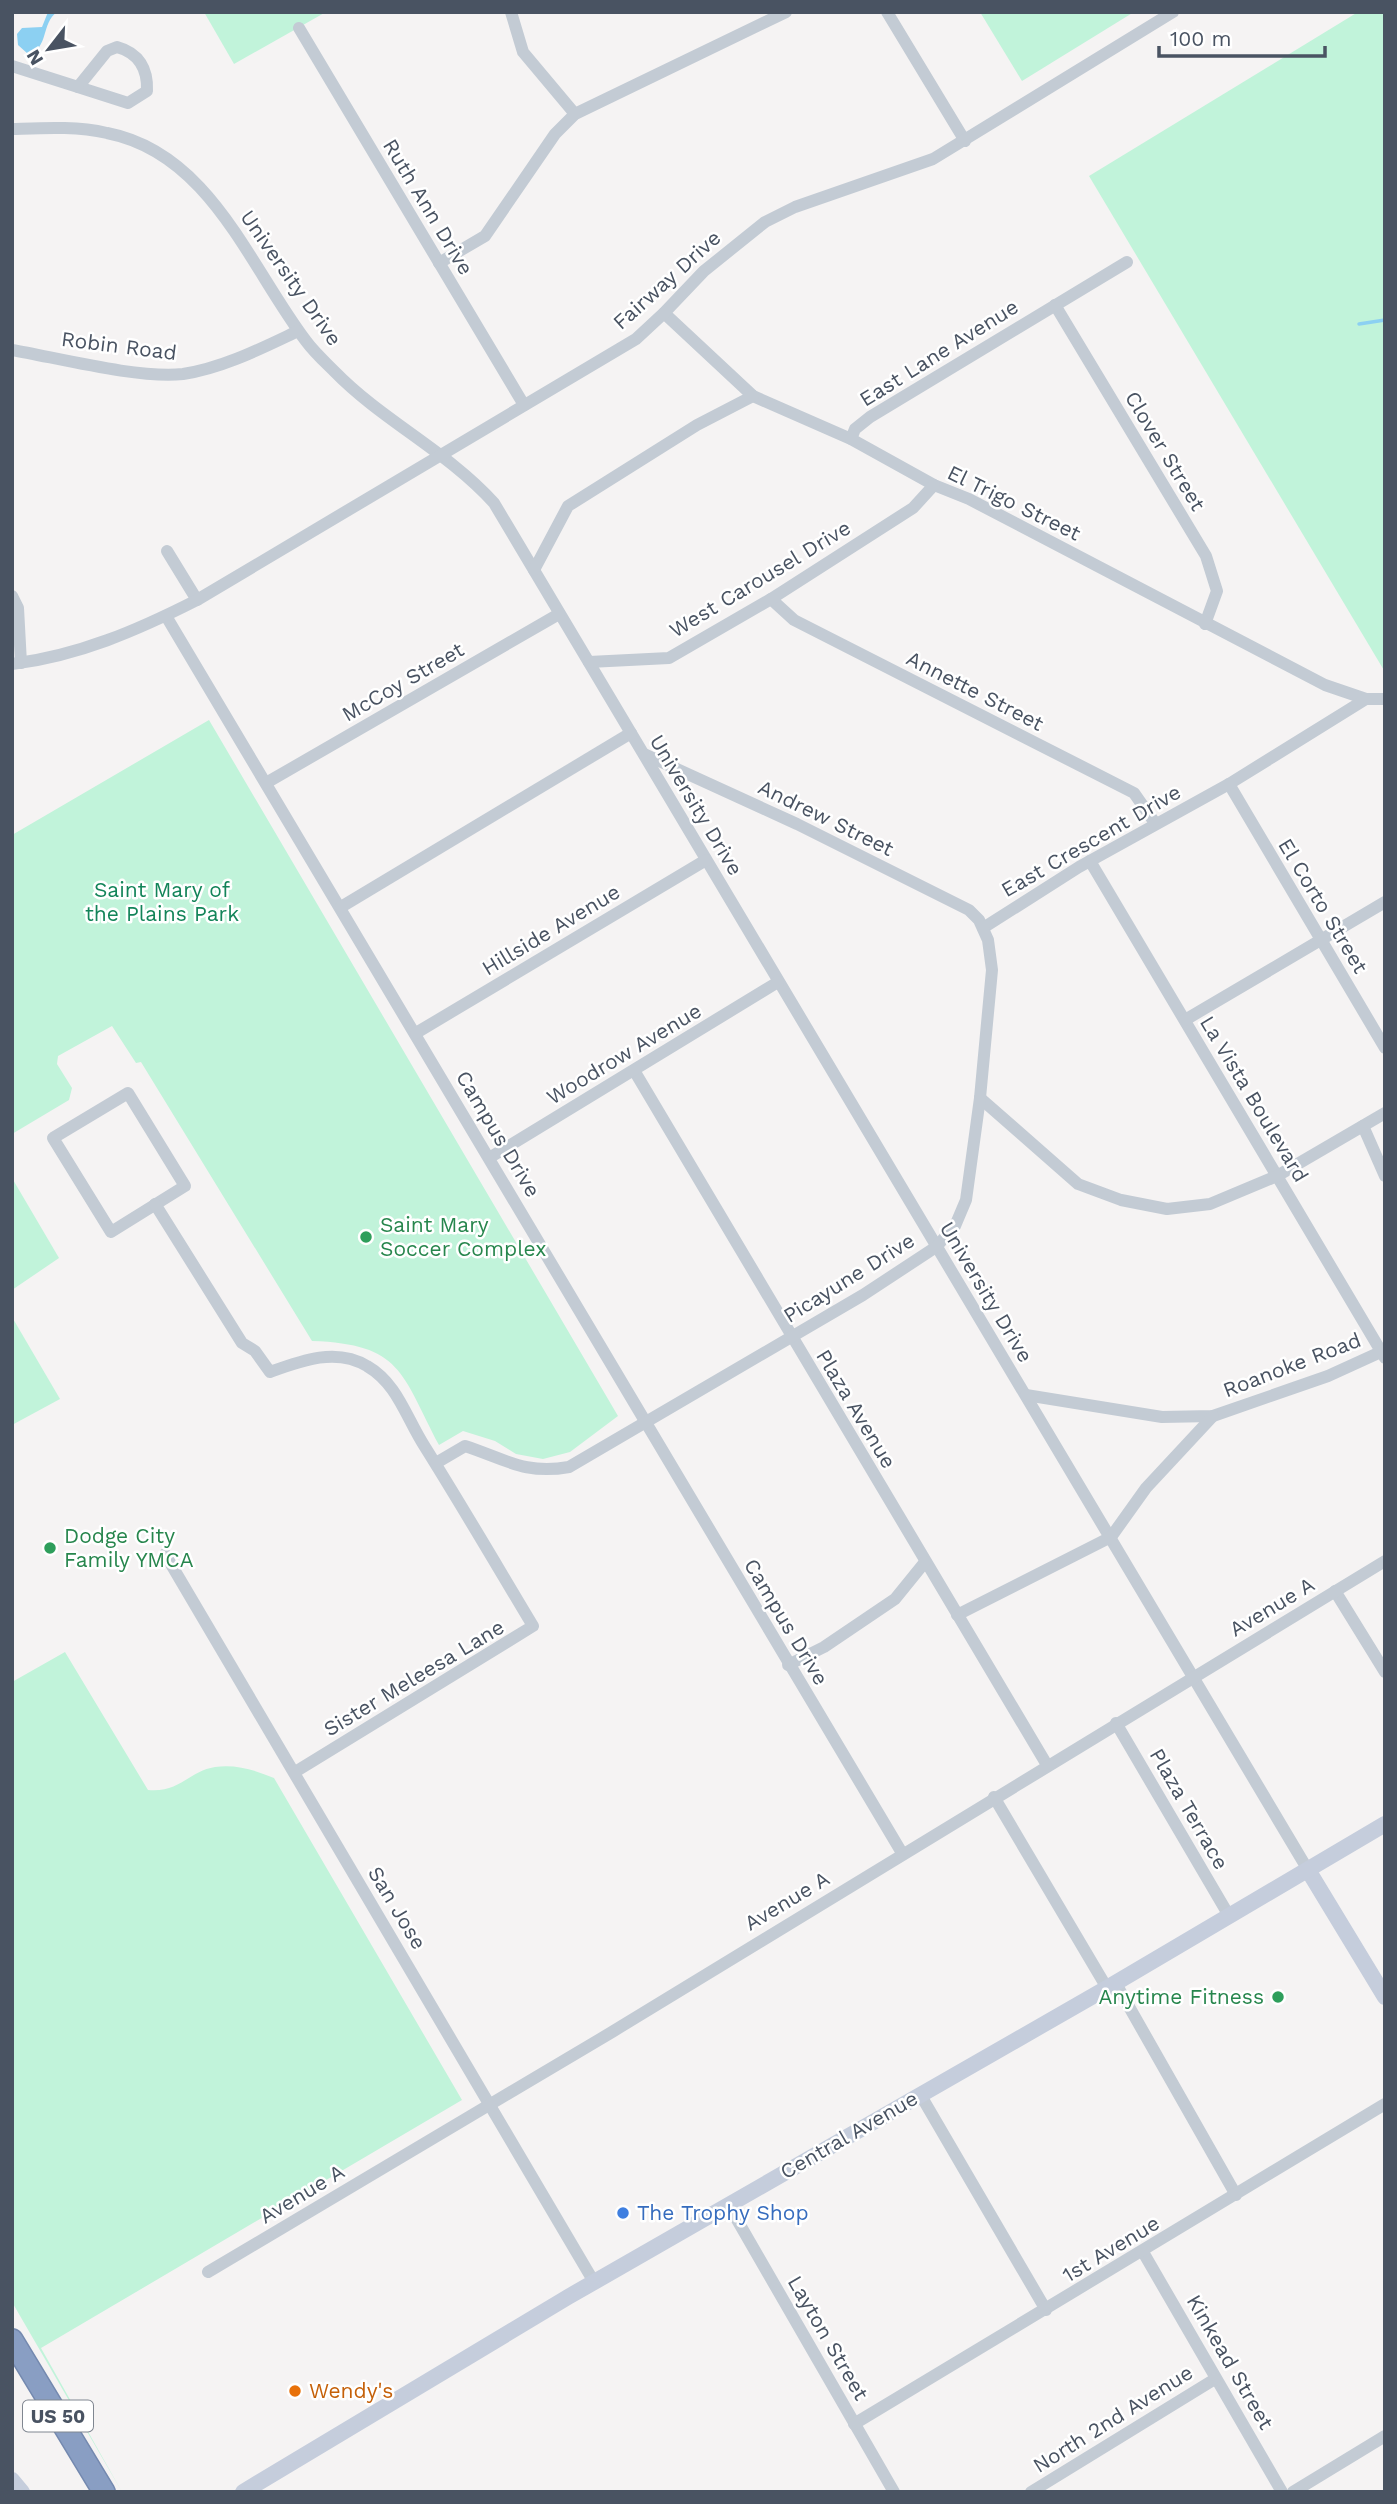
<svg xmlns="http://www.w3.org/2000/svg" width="1397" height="2504" viewBox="0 0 1397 2504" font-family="'Work Sans',sans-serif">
  <rect width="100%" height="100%" fill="#f5f3f3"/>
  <!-- green -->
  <g fill="#c1f3da">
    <polygon points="204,12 326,12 234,64"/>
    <polygon points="980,12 1134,12 1022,81"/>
    <polygon points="1358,12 1385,12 1385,672 1089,176"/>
    <path d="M209 720 618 1416 570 1452 543 1459 516 1454 495 1441 463 1431 439 1445C401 1373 402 1344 312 1341L141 1062 136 1063 112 1026 58 1056 57 1064 72 1088 69 1100 12 1134V835Z"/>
    <polygon points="12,1178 59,1258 12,1290"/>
    <polygon points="12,1317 60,1399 12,1425"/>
    <path d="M65 1652 148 1790C180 1793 189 1771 215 1767 236 1764 255 1770 274 1778L462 2100 41 2348 122 2492 12 2302V1682Z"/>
  </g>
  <!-- water -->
  <path fill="#8cd0f2" d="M48 12H57C41 23 49 49 28 54L18 45 17 34 22 28 42 27Z"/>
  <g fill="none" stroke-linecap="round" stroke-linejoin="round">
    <!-- stream -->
    <polyline stroke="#8cd0f2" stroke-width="3.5" points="1359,324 1385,320"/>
    <!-- highway casing -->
    <g stroke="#7489af" stroke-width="24">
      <polyline id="highway" points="12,2340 104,2492"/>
    </g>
    <!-- street -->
    <g stroke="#c3cbd4" stroke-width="12">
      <polyline points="511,12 523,52 575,114"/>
      <polyline points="887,12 965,141"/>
      <polyline points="299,28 524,405"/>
      <path d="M117 47C139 53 148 69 147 91L128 103 78 87 107 51Z"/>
      <polyline points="12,66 78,87"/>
      <path d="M12 129C44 128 76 126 107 133 210 153 249 266 306 341 314 352 325 362 335 372 383 421 447 451 494 503L1308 1870"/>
      <polyline points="439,263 485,236 555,134 575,114 786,12"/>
      <polyline points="1055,305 1206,556 1217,591 1205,624"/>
      <polyline points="664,313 753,396 851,439 934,485 969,499 1325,685 1366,699"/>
      <path d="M12 350C58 358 139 379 183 374 223 368 262 348 298 331"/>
      <polyline points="851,439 855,429 870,417 1127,262"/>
      <polyline points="167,551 197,600"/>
      <polyline points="534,570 568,506 697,425 753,396"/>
      <polyline points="12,596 18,608 21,663"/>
      <polyline points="771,599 794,620 1134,793 1155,823"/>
      <polyline points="166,616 902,1853"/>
      <polyline points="589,662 669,658 771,599 913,508 934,485"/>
      <path d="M12 664C78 656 138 630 197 600L636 339 664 313 704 271 765 222 795 207 933 159 1173 12"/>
      <polyline points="266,783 559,614"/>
      <polyline points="1229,784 1385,1048"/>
      <polyline points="1090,861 1385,1358"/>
      <polyline points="341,907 631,733"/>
      <polyline points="983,928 1079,867 1229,784 1366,699 1385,699"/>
      <polyline points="1185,1020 1385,902"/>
      <polyline points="416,1033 706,860"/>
      <polyline points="635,1072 1047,1765"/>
      <polygon points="128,1093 185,1186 111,1232 53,1138"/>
      <polyline points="980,1098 1078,1184 1121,1200 1167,1209 1210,1204 1277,1176 1385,1113"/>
      <polyline points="1363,1126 1385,1176"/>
      <polyline points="489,1158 778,982"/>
      <path d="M155 1204 242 1343 255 1351 270 1372C300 1361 336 1347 367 1366 398 1384 406 1418 425 1447 462 1506 497 1566 533 1626L295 1772"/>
      <polyline points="1026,1395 1162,1417 1213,1416 1328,1376 1385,1350"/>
      <path d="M436 1463 465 1446C505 1459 525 1475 569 1467L863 1295 936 1247 955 1226 966 1200 980 1098 992 970 988 940 979 920 969 910 797 824 644 754"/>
      <polyline points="165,1554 594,2282"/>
      <polyline points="1335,1591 1385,1672"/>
      <polyline points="957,1615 1111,1537 1146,1488 1213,1416"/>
      <polyline points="788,1665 824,1647 895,1599 925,1562"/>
      <polyline points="1116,1723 1228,1914"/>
      <polyline points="994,1797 1107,1988"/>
      <polyline points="1115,1982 1236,2195"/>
      <polyline points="920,2094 1046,2310"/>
      <polyline points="728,2204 894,2492"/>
      <polyline points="1143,2252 1282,2492"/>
      <polyline points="208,2272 612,2032 1385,1561"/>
      <polyline points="854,2424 1385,2104"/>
      <polyline points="1031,2492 1215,2379"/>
      <polyline points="1293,2492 1385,2436"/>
    </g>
    <!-- secondary -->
    <g stroke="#c5cddc" stroke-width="16">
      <polyline points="1308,1870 1385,1997"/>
      <polyline points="12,2480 22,2492"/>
      <polyline points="243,2492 568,2297 1107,1988 1385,1824"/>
    </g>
    <!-- highway -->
    <use href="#highway" stroke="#899ec3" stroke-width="21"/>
  </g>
  <!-- markers -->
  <g fill="#2e9e5b" stroke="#fff" stroke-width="2.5">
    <circle cx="366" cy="1237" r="7"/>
    <circle cx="50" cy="1548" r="7"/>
    <circle cx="1278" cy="1997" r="7"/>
  </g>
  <circle fill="#3f7fe0" stroke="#fff" stroke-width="2.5" cx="623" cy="2213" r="7"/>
  <circle fill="#e8710a" stroke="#fff" stroke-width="2.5" cx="295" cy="2391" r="7"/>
  <g text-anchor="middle" stroke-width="5" stroke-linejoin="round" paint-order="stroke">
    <!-- shield labels -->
    <rect fill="#fff" stroke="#808791" stroke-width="2" x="23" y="2400.5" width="70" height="31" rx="5"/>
    <g font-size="19" font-weight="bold" fill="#495362">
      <text x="58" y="2423">US 50</text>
    </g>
    <!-- street labels -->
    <g font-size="21" fill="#495362" stroke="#fff">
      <text transform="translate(428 207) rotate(59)" y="7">Ruth Ann Drive</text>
      <text transform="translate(291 278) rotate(55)" y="7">University Drive</text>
      <text transform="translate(667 280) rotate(-42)" y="7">Fairway Drive</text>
      <text transform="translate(119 346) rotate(7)" y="7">Robin Road</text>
      <text transform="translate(939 353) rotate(-32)" y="7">East Lane Avenue</text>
      <text transform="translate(1165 451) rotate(59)" y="7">Clover Street</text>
      <text transform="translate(1014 503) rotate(26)" y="7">El Trigo Street</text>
      <text transform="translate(760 579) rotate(-31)" y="7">West Carousel Drive</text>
      <text transform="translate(403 682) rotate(-30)" y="7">McCoy Street</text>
      <text transform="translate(975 691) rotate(27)" y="7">Annette Street</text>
      <text transform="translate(696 805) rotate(59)" y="7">University Drive</text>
      <text transform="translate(826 818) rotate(26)" y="7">Andrew Street</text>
      <text transform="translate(1091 841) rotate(-30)" y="7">East Crescent Drive</text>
      <text transform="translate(1323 906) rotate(59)" y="7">El Corto Street</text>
      <text transform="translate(551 930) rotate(-31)" y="7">Hillside Avenue</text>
      <text transform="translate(624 1054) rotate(-31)" y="7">Woodrow Avenue</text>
      <text transform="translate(1254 1099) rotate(59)" y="7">La Vista Boulevard</text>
      <text transform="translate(498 1134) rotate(59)" y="7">Campus Drive</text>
      <text transform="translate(849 1278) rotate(-32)" y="7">Picayune Drive</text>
      <text transform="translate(986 1292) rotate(59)" y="7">University Drive</text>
      <text transform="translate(1292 1365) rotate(-21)" y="7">Roanoke Road</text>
      <text transform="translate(856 1409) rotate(59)" y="7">Plaza Avenue</text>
      <text transform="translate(1272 1607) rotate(-31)" y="7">Avenue A</text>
      <text transform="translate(786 1622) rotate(59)" y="7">Campus Drive</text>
      <text transform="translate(414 1678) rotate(-31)" y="7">Sister Meleesa Lane</text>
      <text transform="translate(1189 1809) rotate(60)" y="7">Plaza Terrace</text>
      <text transform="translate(787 1901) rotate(-31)" y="7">Avenue A</text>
      <text transform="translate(397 1908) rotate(59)" y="7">San Jose</text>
      <text transform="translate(849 2135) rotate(-30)" y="7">Central Avenue</text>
      <text transform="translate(302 2194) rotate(-31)" y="7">Avenue A</text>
      <text transform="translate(1111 2249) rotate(-31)" y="7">1st Avenue</text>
      <text transform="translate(828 2338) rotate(60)" y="7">Layton Street</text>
      <text transform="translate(1230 2362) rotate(60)" y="7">Kinkead Street</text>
      <text transform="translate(1113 2419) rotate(-32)" y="7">North 2nd Avenue</text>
    </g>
    <!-- park labels -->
    <g font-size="21" fill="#138459" stroke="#fff">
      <text x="162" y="897">Saint Mary of<tspan x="162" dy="24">the Plains Park</tspan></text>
    </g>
    <!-- leisure labels -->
    <g font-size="21" fill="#27864d" stroke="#fff" text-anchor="start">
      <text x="380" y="1232">Saint Mary<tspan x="380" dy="24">Soccer Complex</tspan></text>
      <text x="64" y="1543">Dodge City<tspan x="64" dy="24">Family YMCA</tspan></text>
      <text x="1264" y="2004" text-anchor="end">Anytime Fitness</text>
    </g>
    <!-- shop labels -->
    <g font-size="21" fill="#366cbe" stroke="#fff" text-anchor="start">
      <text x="637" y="2220">The Trophy Shop</text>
    </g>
    <!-- food labels -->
    <g font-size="21" fill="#c56008" stroke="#fff" text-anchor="start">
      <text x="309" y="2398">Wendy's</text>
    </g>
  </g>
  <!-- border -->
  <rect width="1397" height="2504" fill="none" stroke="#495362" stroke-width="28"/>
  <!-- north arrow -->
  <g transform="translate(49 49) rotate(239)" stroke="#ffffff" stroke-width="5" paint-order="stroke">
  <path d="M0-5L12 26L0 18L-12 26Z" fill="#495362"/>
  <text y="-10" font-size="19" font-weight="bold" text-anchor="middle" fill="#495362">N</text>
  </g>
  <!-- scale -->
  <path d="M1159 46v10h166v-10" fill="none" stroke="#495362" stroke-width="3.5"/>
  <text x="1170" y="46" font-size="21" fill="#495362" stroke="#ffffff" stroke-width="5" paint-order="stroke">100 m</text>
</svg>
